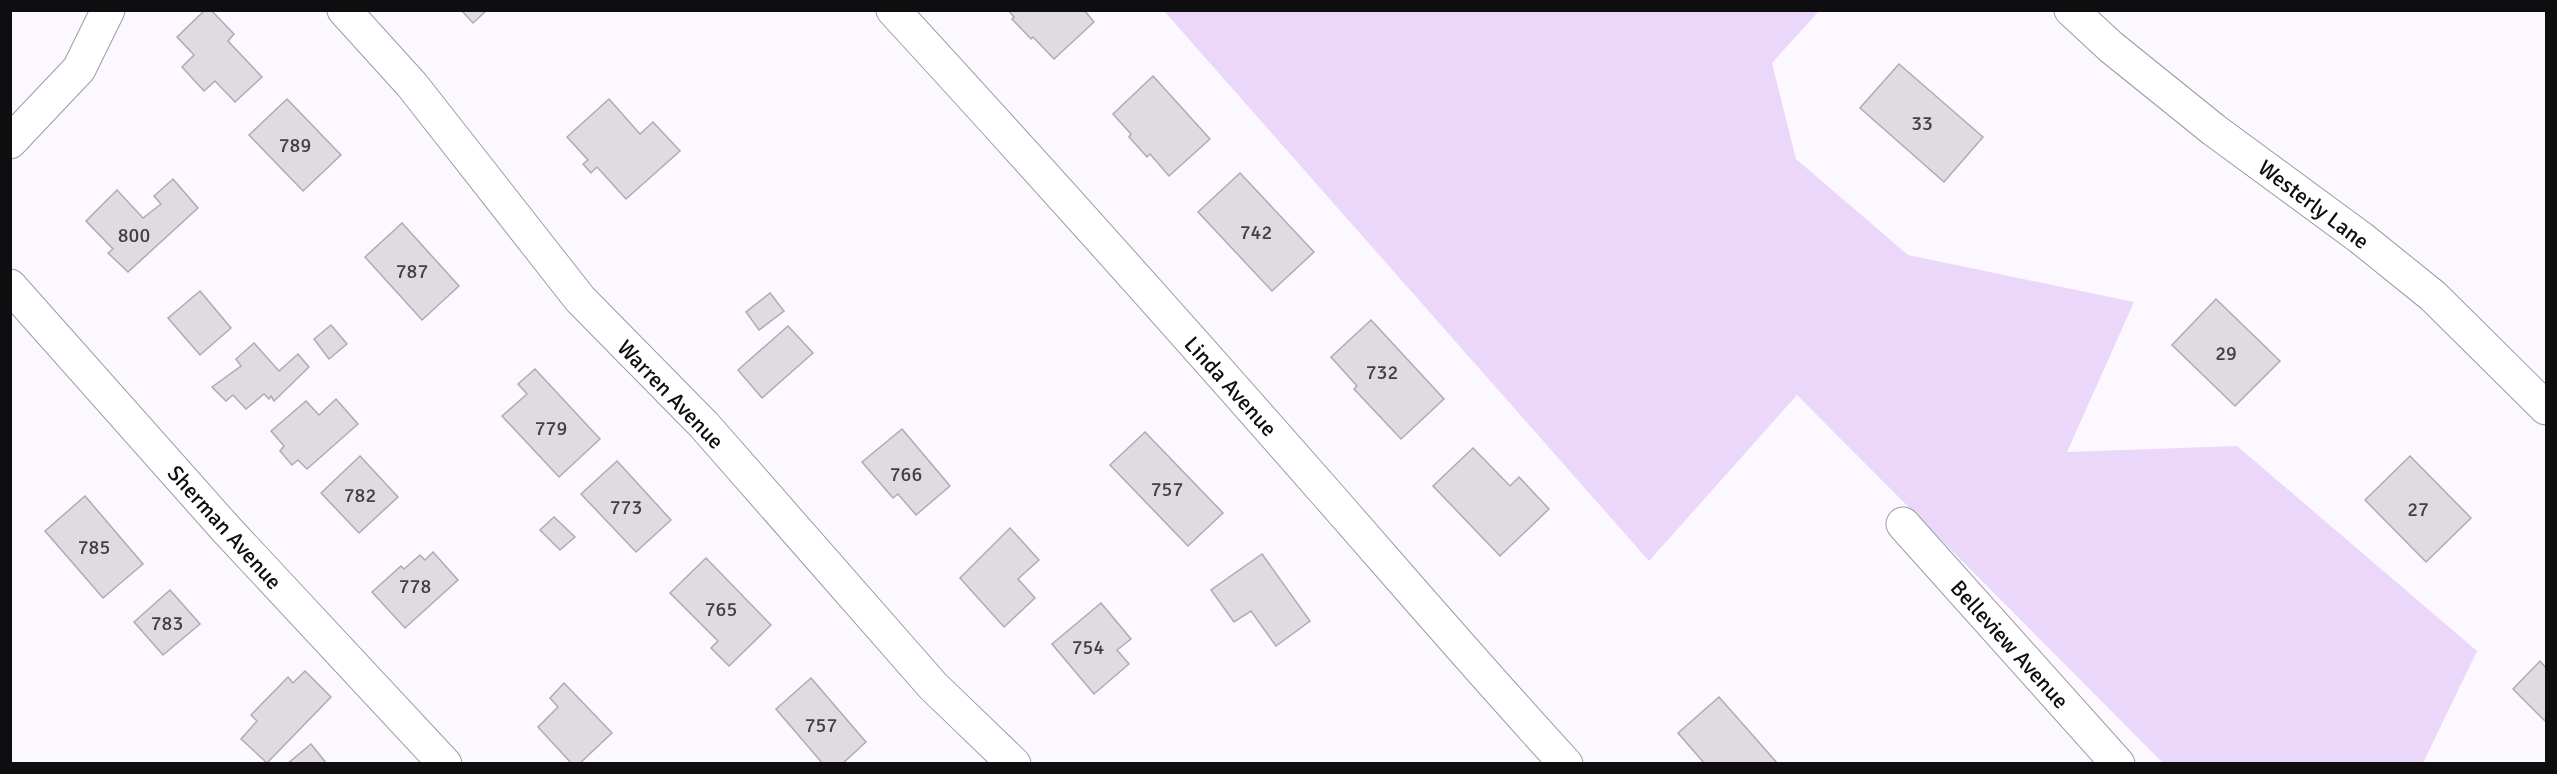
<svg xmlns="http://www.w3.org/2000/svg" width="2557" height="774" viewBox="0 0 2557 774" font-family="Signika,sans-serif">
  <rect width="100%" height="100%" fill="#fcf8ff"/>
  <!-- green -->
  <polygon fill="#ebd7fa" points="1164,11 1819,11 1772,63 1796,159 1908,255 2134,302 2067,452 2237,446 2477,651 2423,763 2163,763 1797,395 1649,561"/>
  <!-- building -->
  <g fill="#dfdbe1" stroke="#afabb1" stroke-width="1.5">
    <polygon points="205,10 211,10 234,34 228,41 262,77 235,102 215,81 204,91 182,67 194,55 177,37"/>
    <polygon points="461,10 487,10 473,23"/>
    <polygon points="1008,10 1084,10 1094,22 1054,59 1033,37 1031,39 1012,19 1014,17"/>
    <polygon points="1899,64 1983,137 1944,182 1860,108"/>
    <polygon points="1153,76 1210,139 1169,176 1150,154 1147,157 1129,137 1131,134 1113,114"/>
    <polygon points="287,99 341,155 303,191 249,135"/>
    <polygon points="609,99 640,134 653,122 680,151 626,199 597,167 591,173 583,164 588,160 567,137"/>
    <polygon points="1240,173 1314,252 1272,291 1198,212"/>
    <polygon points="173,179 198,208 128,272 108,253 113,249 86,221 117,190 143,218 161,204 154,196"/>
    <polygon points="402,223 459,286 422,320 365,257"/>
    <polygon points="200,291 231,328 200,355 168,318"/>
    <polygon points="770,293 784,311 759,330 746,312"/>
    <polygon points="2216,299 2280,361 2235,406 2172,345"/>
    <polygon points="1371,320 1444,399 1401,439 1354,389 1357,386 1331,357"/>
    <polygon points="331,325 347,344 329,359 314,339"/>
    <polygon points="788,326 813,353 762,398 738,370"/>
    <polygon points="254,343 279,371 298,354 309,367 274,401 271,396 269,399 264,394 246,409 233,395 226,401 212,387 241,366 236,359"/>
    <polygon points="535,369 600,439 559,477 502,416 527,394 518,384"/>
    <polygon points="336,399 358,424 307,469 298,460 292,465 280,451 284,446 271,431 306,401 319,415"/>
    <polygon points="902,429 950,486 916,515 898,494 893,498 862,462"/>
    <polygon points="1145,432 1223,513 1188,546 1110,465"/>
    <polygon points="1473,448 1510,486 1519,477 1549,509 1500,556 1433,486"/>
    <polygon points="360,456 398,497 359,533 321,493"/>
    <polygon points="2410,456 2471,518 2426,562 2365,500"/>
    <polygon points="617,461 671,520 636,552 581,494"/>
    <polygon points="85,496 143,564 103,598 45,531"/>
    <polygon points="554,517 575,537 560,550 540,530"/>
    <polygon points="1010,528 1039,560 1018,579 1035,598 1004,627 960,578"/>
    <polygon points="433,552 458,580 405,628 372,592 401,566 404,569 420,555 425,560"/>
    <polygon points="1262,554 1310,621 1276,646 1251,611 1234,622 1211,590"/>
    <polygon points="706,558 771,625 729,666 711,648 718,641 670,593"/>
    <polygon points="170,590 200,624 163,655 134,622"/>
    <polygon points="1101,603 1131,639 1117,650 1129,664 1094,694 1052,644"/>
    <polygon points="2540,661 2546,668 2546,722 2513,689"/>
    <polygon points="305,671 331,697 267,763 241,739 257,721 251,715 288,677 293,683"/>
    <polygon points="811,678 866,742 842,764 823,764 776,709"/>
    <polygon points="564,683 612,733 579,764 572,764 538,727 558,707 550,698"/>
    <polygon points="1719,697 1778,764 1705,764 1678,733"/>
    <polygon points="311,744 327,764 287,764"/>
  </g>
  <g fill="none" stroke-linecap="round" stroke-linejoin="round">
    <!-- minor casing -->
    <g stroke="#9f9ba1" stroke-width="35">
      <g id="minor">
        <polyline points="344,10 412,85 580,299 704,425 933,686 1014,764"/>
        <path d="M893 10C1040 170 1184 331 1327 494 1406 584 1484 675 1566 764"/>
        <polyline points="2071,10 2111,47 2214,130 2361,238 2433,296 2546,408"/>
        <polyline points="10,142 79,69 108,10"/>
        <polyline points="10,286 226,529 445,764"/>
        <polyline points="1903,524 2118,764"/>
      </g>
    </g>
    <!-- minor -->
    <use href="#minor" stroke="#fff" stroke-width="33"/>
  </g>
  <g text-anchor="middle" stroke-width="4.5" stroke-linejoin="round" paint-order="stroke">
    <!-- number labels -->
    <g font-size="20" fill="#424044">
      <text x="1922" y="130">33</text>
      <text x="295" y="152">789</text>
      <text x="1256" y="239">742</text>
      <text x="134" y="242">800</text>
      <text x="412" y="278">787</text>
      <text x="2226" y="360">29</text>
      <text x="1382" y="379">732</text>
      <text x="551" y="435">779</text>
      <text x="906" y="481">766</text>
      <text x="1167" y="496">757</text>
      <text x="360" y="502">782</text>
      <text x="626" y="514">773</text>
      <text x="2418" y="516">27</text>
      <text x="94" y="554">785</text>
      <text x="415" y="593">778</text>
      <text x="721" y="616">765</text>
      <text x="167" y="630">783</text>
      <text x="1088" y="654">754</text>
      <text x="821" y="732">757</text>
    </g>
    <!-- street labels -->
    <g font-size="22" fill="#0e0d0f" stroke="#fff">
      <text transform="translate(2314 204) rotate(37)" y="8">Westerly Lane</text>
      <text transform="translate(1231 386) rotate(48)" y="8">Linda Avenue</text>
      <text transform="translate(671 394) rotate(46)" y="8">Warren Avenue</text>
      <text transform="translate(225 527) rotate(48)" y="8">Sherman Avenue</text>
      <text transform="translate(2010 644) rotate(48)" y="8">Belleview Avenue</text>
    </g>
  </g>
  <!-- border -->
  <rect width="2557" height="774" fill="none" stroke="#0e0d0f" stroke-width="24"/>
</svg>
